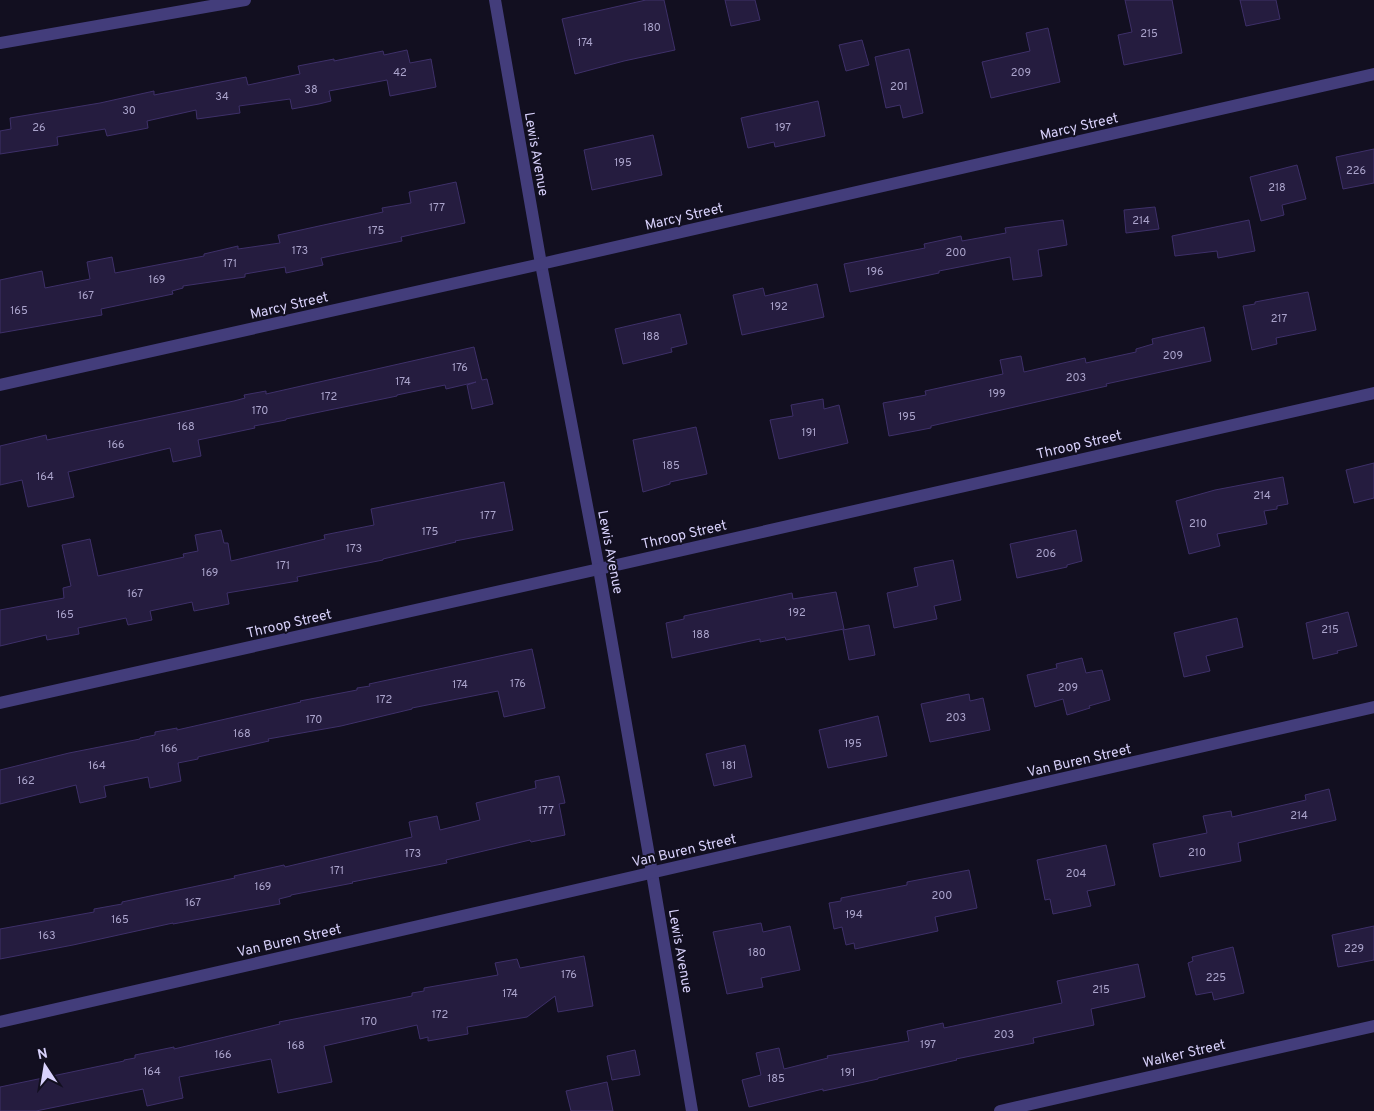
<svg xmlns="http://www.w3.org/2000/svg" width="1374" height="1111" viewBox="0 0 1374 1111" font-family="Overpass,sans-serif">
  <rect width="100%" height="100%" fill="#120f20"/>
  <!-- building -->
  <g fill="#251c3f" stroke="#3e3069">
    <polygon points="646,0 664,0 675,50 624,61 575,74 562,19"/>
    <polygon points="725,0 755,0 760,20 731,26"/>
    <polygon points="1125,0 1172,0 1182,53 1124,65 1118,35 1132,32"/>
    <polygon points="1240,0 1276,0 1280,19 1246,26"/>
    <polygon points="1048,28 1060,82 991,98 982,62 1030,51 1026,33"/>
    <polygon points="862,40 869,65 846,71 839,45"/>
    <polygon points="909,49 923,113 903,118 900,105 886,108 875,57"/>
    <polygon points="407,50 410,63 431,59 436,87 390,96 387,80 329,91 331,101 319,104 292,109 290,99 239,106 240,113 197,119 196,110 147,121 148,128 107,136 105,129 57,137 58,145 0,154 0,131 11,129 10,118 100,103 154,91 154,95 246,77 248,85 300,74 298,66 334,59 334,61 383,51 384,55"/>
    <polygon points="818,101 825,136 775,147 774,142 748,148 741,118"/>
    <polygon points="653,135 662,175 592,190 584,150"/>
    <polygon points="1374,149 1374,183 1343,189 1336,157"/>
    <polygon points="1297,165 1306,199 1282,205 1284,215 1261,221 1250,177"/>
    <polygon points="456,182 465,223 401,237 402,241 321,258 323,265 286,273 285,267 245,274 245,277 183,286 183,288 172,291 173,294 101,309 102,315 0,333 0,280 42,271 45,288 90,279 87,262 112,257 115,273 204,256 204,254 238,246 238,249 280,243 278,235 383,212 382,208 411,203 409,192"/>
    <polygon points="1155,207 1159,229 1126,233 1124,210"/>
    <polygon points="1063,220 1067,245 1038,250 1042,276 1013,280 1010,257 939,271 939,273 850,292 844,264 925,248 924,244 961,236 962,241 1006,233 1005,228"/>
    <polygon points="1249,220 1255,251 1218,258 1217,251 1175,256 1172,236"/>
    <polygon points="817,284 824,317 742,335 733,295 763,288 765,296"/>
    <polygon points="1308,292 1316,330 1276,338 1277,344 1252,350 1243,306 1255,304 1255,302"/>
    <polygon points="680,314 687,344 671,348 672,352 623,364 615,329"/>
    <polygon points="1204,327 1211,361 1106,384 1107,386 931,426 931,428 889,436 883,403 926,395 925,391 1003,374 1000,360 1021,356 1024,372 1085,358 1086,363 1136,352 1136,349 1153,344 1152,339"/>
    <polygon points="474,347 482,380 487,379 493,404 472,409 467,385 476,382 446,389 445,385 397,395 397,396 286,419 286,420 254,426 255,428 198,440 201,456 173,462 170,448 68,472 74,497 28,507 22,480 0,485 0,446 46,435 47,440 85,432 234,401 245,398 244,395 266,391 266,394"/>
    <polygon points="823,399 824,409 839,405 848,443 779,459 770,420 793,416 791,405"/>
    <polygon points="696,427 707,474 670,482 670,484 643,492 633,440"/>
    <polygon points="1374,463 1374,498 1354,503 1346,470"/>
    <polygon points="1283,477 1288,504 1277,506 1277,509 1264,511 1267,524 1217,534 1220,546 1189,554 1176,501 1215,490"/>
    <polygon points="504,482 513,530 455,541 456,542 383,559 383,560 297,577 298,581 227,593 229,604 194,611 192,602 150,611 152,620 128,625 126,618 78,628 79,634 47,640 46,635 0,646 0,610 64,598 63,588 71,586 62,545 90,539 98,576 184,557 183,554 198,551 195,535 221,530 224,543 228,543 231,561 325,539 324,535 374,525 371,509"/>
    <polygon points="1076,530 1082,561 1067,565 1067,567 1017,578 1010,544"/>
    <polygon points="953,560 961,600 934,606 937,619 894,628 887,593 918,586 914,568"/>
    <polygon points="836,592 844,629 786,640 785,637 760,642 760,639 672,658 666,623 684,619 684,616 792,593 793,599"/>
    <polygon points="1348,612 1357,646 1337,651 1338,653 1313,659 1306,623"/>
    <polygon points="1237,618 1243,647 1206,656 1210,671 1184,677 1174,633"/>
    <polygon points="869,625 875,655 849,660 843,630"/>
    <polygon points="532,649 545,708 504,717 498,691 412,708 412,709 341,726 268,739 269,741 198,757 198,759 178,763 181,781 150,788 148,777 104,786 106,797 80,803 76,785 0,804 0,770 69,753 140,739 140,738 155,735 155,732 177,728 177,730 301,702 300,701 357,690 357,688 370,686 369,684"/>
    <polygon points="1082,658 1086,673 1102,670 1110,700 1089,706 1090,708 1067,715 1063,699 1035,707 1027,675 1057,668 1056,664"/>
    <polygon points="969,694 970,701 983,698 990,730 930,742 921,704"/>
    <polygon points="878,716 887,756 828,768 819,730"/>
    <polygon points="745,745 752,777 714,786 706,754"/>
    <polygon points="559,776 565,803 559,804 565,835 531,842 530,840 446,860 447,863 352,882 353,883 291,895 291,896 279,899 280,904 173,924 173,923 73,945 0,959 0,929 94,912 94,909 122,904 122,902 235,878 234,876 284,865 285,867 412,837 409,822 437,816 440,830 480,820 476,803 536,788 535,781"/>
    <polygon points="1329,789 1336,820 1238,843 1241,861 1160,877 1153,844 1207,833 1203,816 1231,811 1232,817 1306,800 1305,795"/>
    <polygon points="1106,845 1115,885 1087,891 1091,906 1053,914 1050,899 1045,900 1037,860"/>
    <polygon points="969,870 977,908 935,917 938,931 855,949 854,943 846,945 842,927 834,929 829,903 841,901 841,898 907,885 907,882"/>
    <polygon points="761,923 763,932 790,926 800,970 761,978 763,987 727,994 713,932"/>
    <polygon points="1374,926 1374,960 1338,967 1332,935"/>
    <polygon points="1233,947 1244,993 1214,1000 1212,992 1196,995 1188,963 1193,961 1192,957"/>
    <polygon points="584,956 593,1006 558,1012 555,996 527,1017 467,1027 468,1034 428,1041 428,1037 420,1039 417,1025 324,1046 332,1082 278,1093 271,1059 179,1077 183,1098 147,1106 143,1089 36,1111 0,1111 0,1087 124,1061 124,1060 135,1058 135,1055 174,1047 174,1049 280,1024 279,1022 412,996 412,993 424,991 424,988 498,975 495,963 517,959 520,968"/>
    <polygon points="1138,964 1145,997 1091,1009 1094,1025 1033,1038 1034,1043 956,1059 957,1060 878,1078 878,1079 823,1091 823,1089 749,1107 742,1080 761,1075 756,1053 779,1048 784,1069 828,1058 827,1056 909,1041 907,1031 943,1023 944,1028 1062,1003 1057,981"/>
    <polygon points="635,1050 640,1075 612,1080 607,1056"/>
    <polygon points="607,1082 613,1111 571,1111 566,1091"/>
  </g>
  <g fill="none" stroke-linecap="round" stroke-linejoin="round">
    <!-- minor -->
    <g stroke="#433d7b" stroke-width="12">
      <polyline points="495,0 541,264 599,569 652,873 692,1111"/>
      <polyline points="0,43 245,0"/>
      <polyline points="0,385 541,264 1374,74"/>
      <polyline points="0,703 599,569 1374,393"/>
      <polyline points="0,1022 1374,707"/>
      <polyline points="1000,1111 1374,1026"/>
    </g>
  </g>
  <g text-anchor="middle" stroke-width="4" stroke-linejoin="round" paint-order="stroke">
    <!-- number labels -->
    <g font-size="11" fill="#aba4cc">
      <text x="652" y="31">180</text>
      <text x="1149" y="37">215</text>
      <text x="585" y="46">174</text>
      <text x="400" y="76">42</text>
      <text x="1021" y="76">209</text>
      <text x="899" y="90">201</text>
      <text x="311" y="93">38</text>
      <text x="222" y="100">34</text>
      <text x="129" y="114">30</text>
      <text x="39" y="131">26</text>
      <text x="783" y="131">197</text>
      <text x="623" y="166">195</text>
      <text x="1356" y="174">226</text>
      <text x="1277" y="191">218</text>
      <text x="437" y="211">177</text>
      <text x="1141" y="224">214</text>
      <text x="376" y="234">175</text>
      <text x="300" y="254">173</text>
      <text x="956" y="256">200</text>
      <text x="230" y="267">171</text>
      <text x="875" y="275">196</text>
      <text x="157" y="283">169</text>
      <text x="86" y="299">167</text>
      <text x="779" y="310">192</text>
      <text x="19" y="314">165</text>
      <text x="1279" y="322">217</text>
      <text x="651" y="340">188</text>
      <text x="1173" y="359">209</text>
      <text x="460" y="371">176</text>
      <text x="1076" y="381">203</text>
      <text x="403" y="385">174</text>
      <text x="997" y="397">199</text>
      <text x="329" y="400">172</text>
      <text x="260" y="414">170</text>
      <text x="907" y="420">195</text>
      <text x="186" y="430">168</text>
      <text x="809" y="436">191</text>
      <text x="116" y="448">166</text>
      <text x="671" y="469">185</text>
      <text x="45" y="480">164</text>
      <text x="1262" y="499">214</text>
      <text x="488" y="519">177</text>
      <text x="1198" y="527">210</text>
      <text x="430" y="535">175</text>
      <text x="354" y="552">173</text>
      <text x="1046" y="557">206</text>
      <text x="283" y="569">171</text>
      <text x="210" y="576">169</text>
      <text x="135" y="597">167</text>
      <text x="797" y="616">192</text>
      <text x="65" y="618">165</text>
      <text x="1330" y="633">215</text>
      <text x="701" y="638">188</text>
      <text x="518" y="687">176</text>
      <text x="460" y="688">174</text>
      <text x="1068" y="691">209</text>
      <text x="384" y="703">172</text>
      <text x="956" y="721">203</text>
      <text x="314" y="723">170</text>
      <text x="242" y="737">168</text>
      <text x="853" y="747">195</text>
      <text x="169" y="752">166</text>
      <text x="97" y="769">164</text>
      <text x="729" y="769">181</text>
      <text x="26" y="784">162</text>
      <text x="546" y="814">177</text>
      <text x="1299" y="819">214</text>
      <text x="1197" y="856">210</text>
      <text x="413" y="857">173</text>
      <text x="337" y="874">171</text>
      <text x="1076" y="877">204</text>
      <text x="263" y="890">169</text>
      <text x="942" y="899">200</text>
      <text x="193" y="906">167</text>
      <text x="854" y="918">194</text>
      <text x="120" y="923">165</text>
      <text x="47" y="939">163</text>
      <text x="1354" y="952">229</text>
      <text x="757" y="956">180</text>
      <text x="569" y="978">176</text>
      <text x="1216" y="981">225</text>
      <text x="1101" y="993">215</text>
      <text x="510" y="997">174</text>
      <text x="440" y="1018">172</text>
      <text x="369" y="1025">170</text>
      <text x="1004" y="1038">203</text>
      <text x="928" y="1048">197</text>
      <text x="296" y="1049">168</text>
      <text x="223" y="1058">166</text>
      <text x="152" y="1075">164</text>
      <text x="848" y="1076">191</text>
      <text x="776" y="1082">185</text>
    </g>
    <!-- street labels -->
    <g font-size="14" fill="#d8d1fb" stroke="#120f20">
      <text transform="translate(1079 126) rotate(-13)" y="5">Marcy Street</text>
      <text transform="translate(537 154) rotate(80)" y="5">Lewis Avenue</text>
      <text transform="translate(684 216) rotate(-13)" y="5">Marcy Street</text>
      <text transform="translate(289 305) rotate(-13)" y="5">Marcy Street</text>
      <text transform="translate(1079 444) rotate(-13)" y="5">Throop Street</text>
      <text transform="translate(684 534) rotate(-13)" y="5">Throop Street</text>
      <text transform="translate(611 552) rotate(79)" y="5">Lewis Avenue</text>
      <text transform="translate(289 623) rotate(-13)" y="5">Throop Street</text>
      <text transform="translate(1079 760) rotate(-13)" y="5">Van Buren Street</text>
      <text transform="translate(684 850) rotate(-13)" y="5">Van Buren Street</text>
      <text transform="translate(289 940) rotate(-13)" y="5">Van Buren Street</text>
      <text transform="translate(681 951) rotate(80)" y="5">Lewis Avenue</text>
      <text transform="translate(1184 1053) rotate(-13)" y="5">Walker Street</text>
    </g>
  </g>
  <!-- north arrow -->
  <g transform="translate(45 1066) rotate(348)" stroke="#120f20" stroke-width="4" paint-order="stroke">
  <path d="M0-4L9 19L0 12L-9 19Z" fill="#d8d1fb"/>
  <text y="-8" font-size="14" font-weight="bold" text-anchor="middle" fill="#d8d1fb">N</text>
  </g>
</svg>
